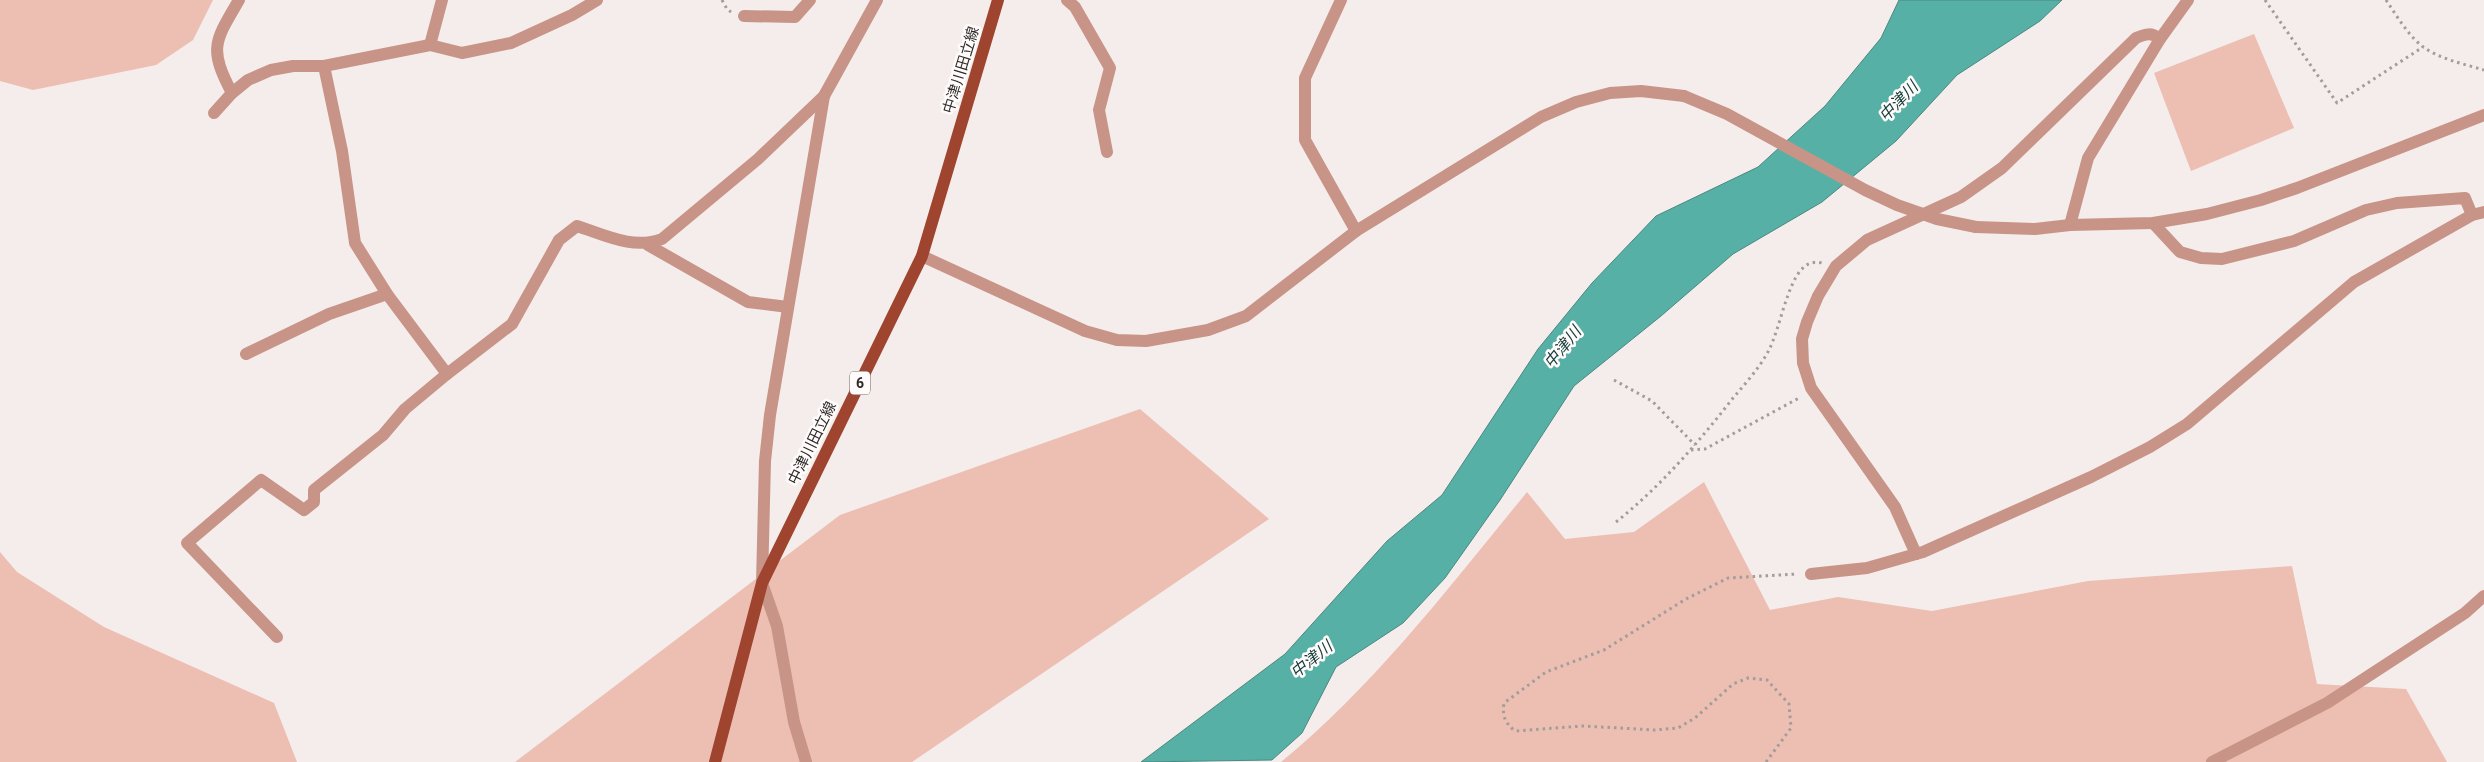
<svg xmlns="http://www.w3.org/2000/svg" width="2484" height="762" viewBox="0 0 2484 762" font-family="Roboto,'Noto Sans JP',sans-serif">
  <rect width="100%" height="100%" fill="#f5edeb"/>
  <!-- green -->
  <g fill="#edbeb2">
    <polygon points="0,0 213,0 193,40 156,65 33,90 0,81"/>
    <polygon points="2254,34 2294,128 2191,171 2154,73"/>
    <polygon points="1140,409 1269,519 912,762 515,762 840,515"/>
    <path d="M1704 482 1770 610 1838 597 1932 611 2088 581 2292 566 2317 684 2406 689 2447 762H1281C1375 685 1450 586 1527 492L1565 539 1634 532Z"/>
    <polygon points="0,552 17,572 104,627 274,703 297,762 0,762"/>
  </g>
  <!-- water -->
  <polygon fill="#57b0a5" stroke="#4a8880" points="1899,0 2062,0 2040,21 1957,75 1896,141 1822,202 1733,254 1661,316 1574,386 1500,500 1445,578 1403,623 1336,667 1302,733 1272,760 1141,762 1285,654 1387,541 1442,495 1538,349 1592,283 1656,216 1758,167 1825,106 1881,38"/>
  <g fill="none" stroke-linecap="round" stroke-linejoin="round">
    <!-- path -->
    <g stroke="#a29c9b" stroke-width="3" stroke-dasharray="2.5 4" stroke-linecap="butt">
      <polyline points="722,0 727,9 731,12"/>
      <polyline points="2265,0 2337,103 2423,47"/>
      <path d="M2386 0C2397 16 2407 34 2422 46 2439 59 2464 64 2484 70"/>
      <polyline points="1614,380 1652,401 1695,445"/>
      <polyline points="1691,450 1705,449 1799,398"/>
      <path d="M1616 522C1661 486 1698 443 1733 398 1746 383 1760 367 1769 350 1780 328 1787 284 1802 269 1807 263 1815 261 1822 263"/>
      <path d="M1766 762 1791 728 1789 704 1767 680 1748 678 1733 684 1695 718 1678 728 1655 730 1583 726 1515 731C1505 723 1502 716 1504 703L1546 672 1604 650 1686 599 1728 578 1798 574"/>
    </g>
    <!-- minor -->
    <g stroke="#c89487" stroke-width="12">
      <polyline points="1067,0 1075,7 1110,68 1099,110 1107,152"/>
      <polyline points="744,16 795,17 810,0"/>
      <polyline points="430,45 442,0"/>
      <polyline points="324,66 342,151 355,243 387,294 447,374"/>
      <path d="M232 93C208 48 215 41 239 0"/>
      <polyline points="214,113 232,93 248,80 271,70 293,66 324,66 430,45 462,53 511,43 572,15 597,0"/>
      <polyline points="2153,223 2180,252 2201,258 2222,259 2294,241 2366,210 2397,203 2465,198 2472,215"/>
      <polyline points="648,245 748,302 788,307"/>
      <polyline points="246,354 329,314 387,294"/>
      <path d="M1916 554 1895 507 1811 388 1803 363 1802 339 1807 322 1818 296 1836 266 1867 240 1961 197 2002 168 2136 38C2146 34 2151 32 2160 39"/>
      <polyline points="1811,574 1867,568 1923,552 2091,477 2150,447 2187,424 2354,282 2472,215 2484,212"/>
      <path d="M277 637 187 543 261 480 304 510 314 502V490L383 435 405 409 447 374 512 324 559 240 577 226C605 235 633 250 662 239L758 159 824 96 877 0"/>
      <polyline points="806,762 794,722 777,626 762,583 765,461 770,415 824,96"/>
      <polyline points="2212,762 2327,703 2465,613 2484,596"/>
    </g>
    <!-- tertiary -->
    <g stroke="#c89487" stroke-width="12">
      <polyline points="1341,0 1305,78 1305,140 1356,231"/>
      <polyline points="2070,225 2088,158 2160,39 2188,0"/>
      <polyline points="1976,227 2035,229 2070,225 2153,223 2207,214 2261,200 2297,188 2484,115"/>
      <polyline points="922,256 1085,331 1117,340 1146,341 1208,330 1246,316 1356,231 1541,117 1576,102 1610,93 1641,91 1684,96"/>
    </g>
    <!-- primary -->
    <polyline stroke="#9e442f" stroke-width="12" points="715,762 762,583 922,256 998,0"/>
    <!-- tertiary-bridge -->
    <polyline stroke="#c89487" stroke-width="12" points="1684,96 1727,114 1865,190 1897,205 1937,219 1976,227"/>
  </g>
  <g text-anchor="middle" stroke-width="5" stroke-linejoin="round" paint-order="stroke">
    <!-- shield labels -->
    <rect fill="#fffbfb" stroke="#6c6969" stroke-width="1" x="850" y="371.5" width="20" height="23" rx="4"/>
    <g font-size="14" font-weight="bold" fill="#2d2a2a">
      <text x="860" y="388">6</text>
    </g>
    <!-- street labels -->
    <g font-size="15" fill="#2d2a2a" stroke="#fffbfb">
      <text transform="translate(961 70) rotate(-73)" y="5">中津川田立線</text>
      <text transform="translate(812 443) rotate(-64)" y="5">中津川田立線</text>
    </g>
    <!-- water labels -->
    <g font-size="16" font-style="italic" fill="#123c38" stroke="#fffbfb">
      <text transform="translate(1898 101) rotate(-46)" y="6">中津川</text>
      <text transform="translate(1562 347) rotate(-51)" y="6">中津川</text>
      <text transform="translate(1311 659) rotate(-39)" y="6">中津川</text>
    </g>
  </g>
</svg>
